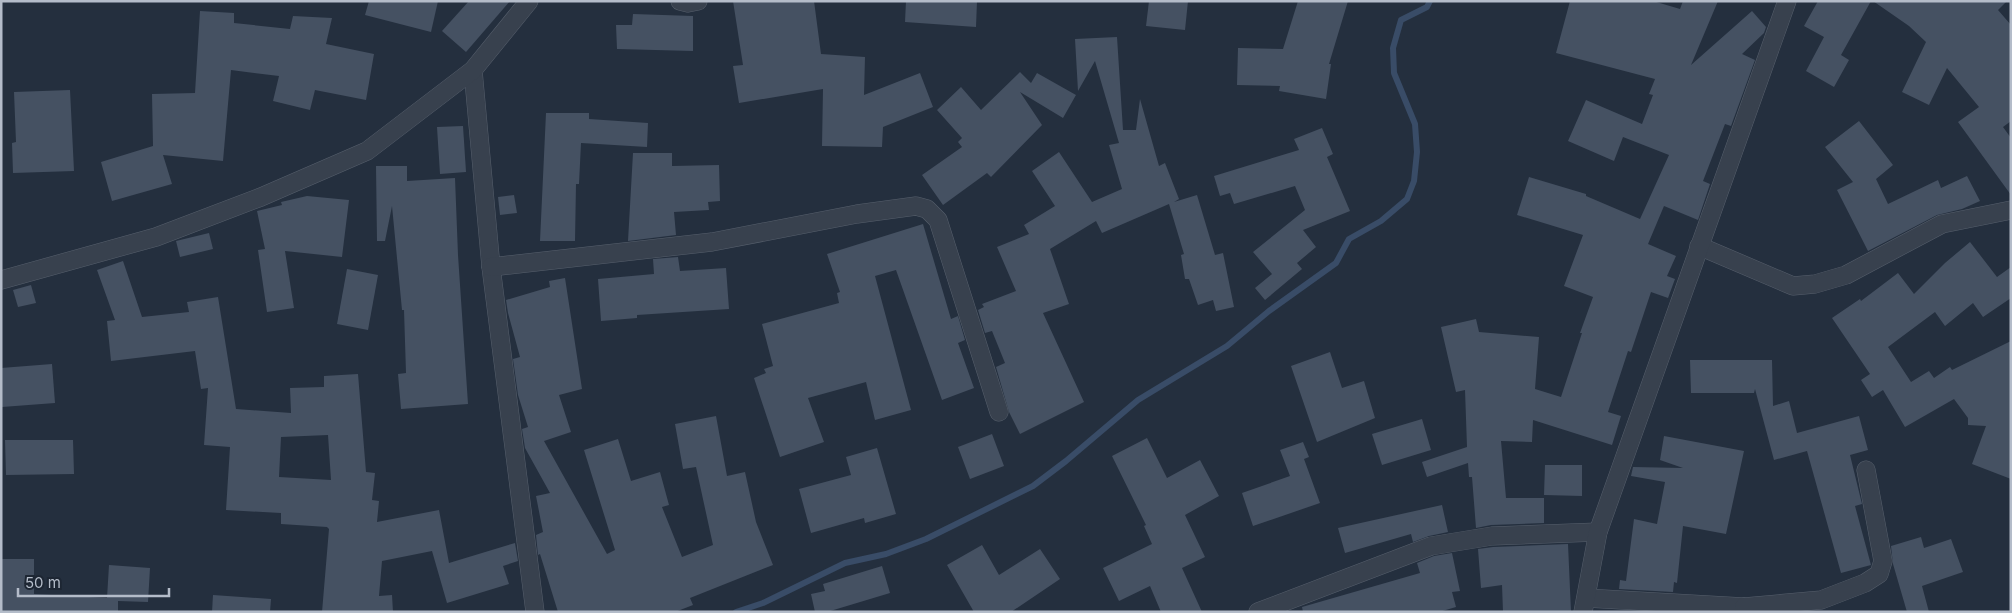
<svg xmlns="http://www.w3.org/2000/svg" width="2012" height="613" viewBox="0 0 2012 613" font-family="Inter,sans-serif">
  <rect width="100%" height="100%" fill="#242f3e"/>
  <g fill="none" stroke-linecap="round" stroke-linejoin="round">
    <!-- stream -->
    <polyline stroke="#394c67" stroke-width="6" points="736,612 763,603 845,563 886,554 926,539 1033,486 1066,461 1138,400 1227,346 1269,311 1336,263 1349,239 1381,221 1407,199 1414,181 1417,152 1415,124 1394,73 1393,48 1401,20 1427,7 1430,1"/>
  </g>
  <!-- building -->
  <g fill="#455162" fill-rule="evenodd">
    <polygon points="369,1 438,1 431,32 365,15"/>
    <polygon points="469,1 510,1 466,52 442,31"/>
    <polygon points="733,1 814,1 821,54 865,57 864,95 920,73 933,107 883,127 882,147 822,146 823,89 739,103 733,66 743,65"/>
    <polygon points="906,1 977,1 976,27 905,22"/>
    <polygon points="1149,1 1188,1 1185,30 1146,26"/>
    <polygon points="1298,1 1348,1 1329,64 1331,64 1326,99 1279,91 1280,86 1237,85 1238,48 1283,49"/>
    <polygon points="1570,1 1653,1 1680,9 1683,1 1718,1 1691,65 1752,11 1766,27 1764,33 1742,54 1755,60 1731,126 1725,124 1703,181 1710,184 1698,220 1664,206 1648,244 1676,256 1667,276 1675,279 1668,298 1651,292 1631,352 1628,351 1608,412 1621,416 1612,445 1533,420 1532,442 1501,441 1506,498 1544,498 1544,523 1491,525 1476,528 1472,477 1469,477 1468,463 1427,477 1422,462 1467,447 1465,390 1456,392 1441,327 1476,319 1479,332 1539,337 1535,389 1561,397 1582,333 1580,333 1593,297 1564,286 1583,235 1517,215 1529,177 1586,194 1586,196 1640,219 1669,155 1623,137 1614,161 1568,141 1586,100 1642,124 1653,95 1649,94 1655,79 1556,53"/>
    <polygon points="1818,1 1871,1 1841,55 1849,60 1834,87 1806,71 1824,37 1804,26"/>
    <polygon points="1873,1 2007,1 1998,10 2011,25 2011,121 2003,127 2011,138 2011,195 1958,122 1979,107 1947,68 1929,105 1902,92 1926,42 1909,26"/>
    <polygon points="200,11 234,13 234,23 290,29 293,16 332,18 326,44 374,54 366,100 315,90 310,110 273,101 279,76 231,70 223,161 163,155 172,184 112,201 101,162 153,146 152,94 195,93"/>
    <polygon points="633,14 693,16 693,51 617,49 616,25 632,25"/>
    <polygon points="1117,37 1123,130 1136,130 1140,99 1159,166 1165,163 1179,199 1174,202 1197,195 1215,255 1223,253 1234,307 1216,311 1213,300 1198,305 1189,279 1185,279 1181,255 1184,254 1169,204 1102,233 1096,221 1050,249 1069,304 1043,313 1084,402 1020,434 1009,412 996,367 1005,363 992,331 985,333 978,310 984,307 982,304 1016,291 997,247 1029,234 1024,225 1055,206 1032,171 1059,152 1092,202 1122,189 1109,145 1119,143 1095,61 1078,91 1075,39"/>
    <polygon points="1020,72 1031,83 1037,73 1076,95 1063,118 1020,92 1042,125 991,177 987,173 943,205 922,175 962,147 958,142 962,138 937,110 961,87 981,110"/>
    <polygon points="70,90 74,171 13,173 12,143 16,142 14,92"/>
    <polygon points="546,113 589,113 589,119 648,123 647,147 581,143 579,184 576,184 575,241 540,241"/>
    <polygon points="1859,121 1893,165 1876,179 1888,204 1938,180 1941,188 1967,176 1980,201 1962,209 1937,215 1868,251 1837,190 1853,182 1825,147"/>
    <polygon points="463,126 466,172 440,174 437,127"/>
    <polygon points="1322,128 1333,154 1327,157 1350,211 1303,230 1316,247 1297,263 1302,269 1265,300 1255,288 1272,274 1253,252 1305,210 1295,186 1234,204 1230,193 1220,196 1214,176 1299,150 1294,139"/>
    <polygon points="633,153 672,153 672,166 719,165 720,201 708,202 709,210 674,212 676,235 628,241"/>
    <polygon points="376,166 407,166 407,181 455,178 458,255 468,404 401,409 398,374 406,373 404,310 402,310 392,206 385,241 377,241"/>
    <polygon points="514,195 517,213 500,215 498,197"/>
    <polygon points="307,196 349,200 342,257 285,251 294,308 267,312 258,250 265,249 257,211 282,205 281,202"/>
    <polygon points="923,224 951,319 958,316 965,340 958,343 974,388 942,400 896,270 875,276 911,410 875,420 866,382 808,398 824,442 780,457 754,378 766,373 764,369 773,366 762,324 839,303 837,293 840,292 827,254"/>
    <polygon points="209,233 213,249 180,257 176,241"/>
    <polygon points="1970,242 1997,277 2011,267 2011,298 1983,317 1973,303 1945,326 1935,312 1888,347 1911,382 1929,371 1934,378 1950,367 1952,370 2011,341 2011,479 1972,464 1986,426 1968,425 1968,418 1954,399 1905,427 1883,390 1872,397 1861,380 1870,374 1832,318 1860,299 1861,301 1898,273 1914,294 1945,263"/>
    <polygon points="678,257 680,271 726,268 729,309 637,315 637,318 601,321 598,279 654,274 653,259"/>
    <path d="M123 261 142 317 189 312 187 302 218 297 236 409 291 413 290 388 324 387V376L358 374 366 472 375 473 372 500 379 501 377 522 439 510 449 563 515 543 518 561 503 566 509 584 447 603 432 551 382 561 379 596 392 595 393 612H322L329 529 327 527 281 524V513L226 510 230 447 204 445 208 388 201 389 195 351 111 361 107 321 115 320 97 270ZM328 435 331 480 279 477 281 437Z"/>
    <polygon points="347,269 378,275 368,330 337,324"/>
    <polygon points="565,278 582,389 559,395 571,432 544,441 607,554 615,550 584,450 618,439 631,481 660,472 669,505 662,507 682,557 713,545 696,467 683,469 675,424 716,416 727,476 745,472 756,522 773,565 690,598 693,605 675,612 558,612 540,554 538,555 536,535 543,532 536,496 550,493 525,448 522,429 528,427 518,395 513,359 520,357 508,313 506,300 550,287 549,281"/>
    <polygon points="31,285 36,303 18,307 13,290"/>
    <polygon points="1330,352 1342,388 1364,381 1375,418 1317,442 1291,366"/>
    <polygon points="1690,360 1772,360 1773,406 1789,401 1797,433 1859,416 1868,450 1850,455 1862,504 1855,506 1871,565 1841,573 1807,451 1774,460 1755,389 1754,393 1691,393"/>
    <polygon points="52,364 55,403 2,407 1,368"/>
    <polygon points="1422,419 1431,450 1382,465 1372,434"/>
    <polygon points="992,434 1004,466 970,479 958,447"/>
    <polygon points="1664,436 1744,451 1726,534 1683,526 1677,583 1674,582 1673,592 1619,589 1620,580 1626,581 1634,519 1657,524 1665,482 1631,476 1633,467 1683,468 1660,460"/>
    <polygon points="1147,438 1167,478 1200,460 1219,496 1185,515 1205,557 1182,568 1202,612 1161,612 1150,586 1119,601 1103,568 1152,544 1144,526 1146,525 1112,456"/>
    <polygon points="5,440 73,440 74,474 6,475"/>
    <polygon points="1303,442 1309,457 1304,459 1320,503 1253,526 1242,493 1290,476 1280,450"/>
    <polygon points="877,448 896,514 865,523 864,518 811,533 799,489 851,475 846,457"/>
    <polygon points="1545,465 1582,465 1582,496 1544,495"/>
    <polygon points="1442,505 1448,532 1429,536 1413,542 1411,534 1345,553 1338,528"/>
    <polygon points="1921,537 1924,548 1951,539 1963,572 1922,586 1929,612 1907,612 1893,564 1891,546"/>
    <polygon points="1568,544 1571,612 1503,612 1502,585 1481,588 1478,549 1493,547"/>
    <polygon points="982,545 999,575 1040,549 1060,579 1011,612 974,612 947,565"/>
    <polygon points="1452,553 1460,591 1452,592 1456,607 1439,612 1303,612 1302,607 1420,573 1417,563 1434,556"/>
    <polygon points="1,559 34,559 34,594 107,598 109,565 150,568 148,602 118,601 118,612 1,612"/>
    <polygon points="882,566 890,593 827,612 815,612 811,594 825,591 823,584"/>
    <polygon points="213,595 271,599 270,612 212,612"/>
  </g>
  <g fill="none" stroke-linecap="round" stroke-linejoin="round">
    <!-- street casing -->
    <g stroke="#565f6c" stroke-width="19">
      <g id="street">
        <polyline points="680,1 688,3 698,1"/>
        <polyline points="473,70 491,267 535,612"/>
        <polyline points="1699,246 1793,286 1815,284 1846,275 1942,224 2011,210"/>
        <polyline points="491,267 712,242 857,214 916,206 927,209 938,220 999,412"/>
        <polyline points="1,280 156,237 261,197 367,151 473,70 529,1"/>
        <polyline points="1586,598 1744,607 1745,612"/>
        <polyline points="1744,607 1821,600 1865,583 1879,574 1883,561 1866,470"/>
        <polyline points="1258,612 1431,546 1492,536 1598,532"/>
        <polyline points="1583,612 1598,532 1787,1"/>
      </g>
    </g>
    <!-- street -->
    <use href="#street" stroke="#38414e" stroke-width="18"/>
  </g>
  <!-- border -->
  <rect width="2012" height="613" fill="none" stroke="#b4bcc9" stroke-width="5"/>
  <!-- scale -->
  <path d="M18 588v8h151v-8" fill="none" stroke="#b4bcc9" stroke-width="2.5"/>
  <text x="25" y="588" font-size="15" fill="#b4bcc9" stroke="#1d2633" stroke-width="4" paint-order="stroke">50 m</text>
</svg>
